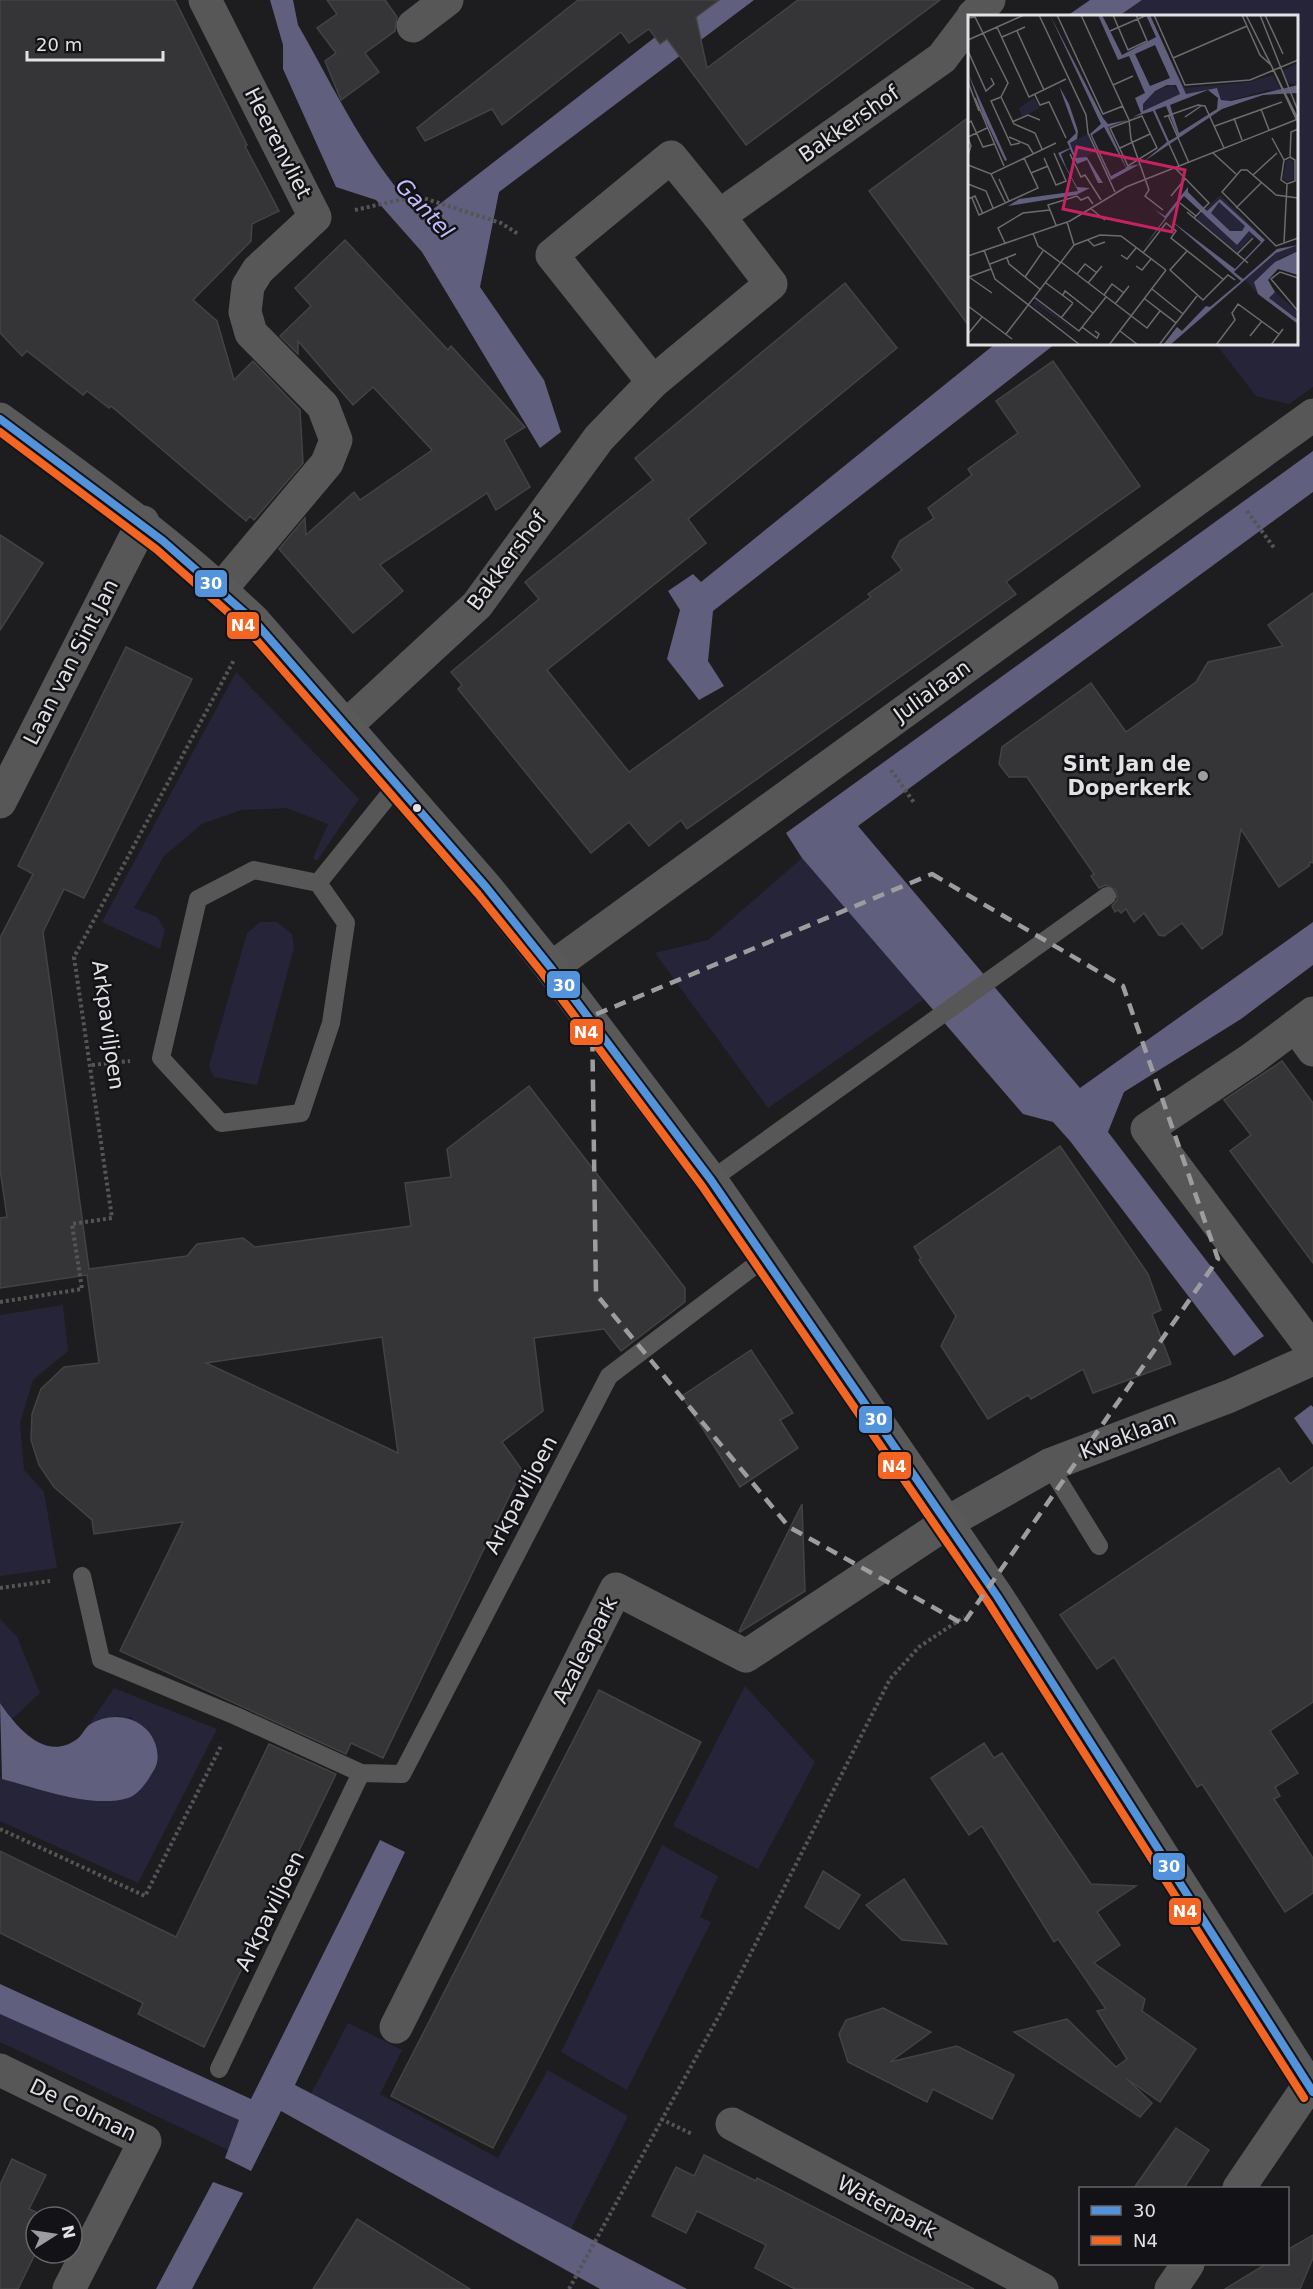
<svg xmlns="http://www.w3.org/2000/svg" width="1313" height="2289" viewBox="0 0 1313 2289" font-family="'DejaVu Sans',sans-serif">
  <rect width="100%" height="100%" fill="#1d1d1f"/>
  <!-- green -->
  <g fill="#262438">
    <polygon points="1142,0 1313,0 1313,387 1289,404 1256,396 1216,344 1296,344 1296,16 1119,16"/>
    <polygon points="236,672 359,799 317,861 313,858 328,824 286,808 241,810 202,824 164,856 134,908 157,917 165,930 160,949 102,922"/>
    <polygon points="802,858 924,999 768,1108 655,953 708,940"/>
    <polygon points="260,922 277,922 292,934 294,948 257,1085 214,1077 209,1066 247,933"/>
    <polygon points="63,1305 68,1351 33,1380 20,1423 24,1470 44,1492 57,1568 0,1576 0,1315"/>
    <polygon points="0,1619 17,1637 40,1693 12,1719 0,1703"/>
    <polygon points="745,1686 815,1762 758,1869 673,1826"/>
    <polygon points="114,1688 217,1729 138,1883 0,1821 0,1778 133,1718 117,1716 89,1725"/>
    <polygon points="662,1845 718,1876 700,1917 711,1922 627,2090 561,2052"/>
    <polygon points="0,2010 240,2120 228,2150 0,2042"/>
    <polygon points="348,2023 402,2050 380,2094 498,2158 548,2070 628,2116 571,2229 311,2094"/>
  </g>
  <!-- water -->
  <g fill="#605f7e">
    <path d="M270 0H293L298 25C334 87 371 168 423 217L703 0H754L499 192 480 287 544 380 561 432 540 448 422 252 376 200 336 187 283 69V45Z"/>
    <polygon points="1090,0 1142,0 1119,16 1067,16"/>
    <polygon points="995,344 1055,344 713,611 708,661 724,686 699,700 667,659 680,610 668,591 693,574 701,582"/>
    <polygon points="1313,451 1313,492 858,826 1080,1088 1313,922 1313,965 1241,1019 1124,1092 1108,1132 1264,1336 1234,1356 1070,1141 1053,1122 1023,1114 802,858 786,833"/>
    <polygon points="1311,1405 1313,1407 1313,1445 1294,1418"/>
    <path d="M0 1703C16 1726 45 1763 77 1739 82 1736 84 1729 89 1725 107 1713 132 1714 147 1730 156 1739 161 1757 155 1768 149 1779 140 1794 128 1798 92 1809 37 1788 2 1779Z"/>
    <polygon points="380,1840 405,1852 295,2085 687,2289 600,2289 281,2111 251,2171 225,2158 239,2120 0,2014 0,1984 251,2099"/>
    <polygon points="213,2182 243,2193 192,2289 156,2289"/>
  </g>
  <!-- building -->
  <g fill="#353537" stroke="#434344" stroke-width="1.5" fill-rule="evenodd">
    <polygon points="0,0 175,0 247,145 245,146 279,211 252,224 251,241 193,300 217,321 234,380 253,361 300,410 303,463 254,520 250,516 246,521 111,406 109,408 87,391 83,395 27,351 22,356 0,333"/>
    <polygon points="327,0 385,0 397,17 395,31 365,53 379,72 341,100 325,61 336,53 317,28 337,14"/>
    <polygon points="578,0 719,0 696,17 707,68 798,0 940,0 746,145 667,39 660,44 649,29 629,43 621,32 502,125 492,109 425,141 417,128"/>
    <polygon points="969,117 969,326 869,191"/>
    <polygon points="345,240 448,350 451,346 525,427 504,440 530,487 496,510 487,493 380,565 403,591 353,633 279,549 305,518 306,535 354,492 360,500 432,450 373,387 353,405 298,341 298,354 280,336 311,306 295,288"/>
    <polygon points="845,283 897,348 688,519 706,543 547,670 629,772 871,597 868,594 902,570 892,557 900,541 934,518 928,508 972,475 968,469 1018,433 996,401 1053,361 1140,486 1006,582 1016,594 687,829 681,820 649,846 629,822 591,853 458,689 462,685 451,672 539,599 525,582 653,480 635,458"/>
    <polygon points="0,535 43,563 0,630"/>
    <polygon points="1313,593 1313,863 1310,862 1309,866 1279,887 1241,829 1222,934 1202,949 1182,923 1164,936 1159,935 1144,913 1134,922 1126,909 1121,913 1118,910 1115,912 1112,906 1117,900 1116,890 1106,885 1099,888 1091,876 1094,874 1027,777 1009,777 999,764 1002,747 1091,683 1126,732 1196,682 1208,662 1283,646 1268,625"/>
    <path d="M126 647 192 679 84 898 64 889 43 932 89 1269 187 1256 197 1244 243 1238 255 1247 411 1226 405 1183 451 1177 447 1149 529 1086 685 1288V1302L621 1351 604 1329 534 1338 543 1411 502 1442 522 1470 383 1758 351 1743 346 1754 120 1651 183 1522 94 1534 92 1520 54 1487 39 1465 31 1440 32 1414 41 1389 64 1367 99 1363 87 1275 0 1288V1218L7 1217 0 1169V938L33 874 18 866ZM382 1337 398 1453 206 1363Z"/>
    <polygon points="1282,1061 1313,1103 1313,1263 1230,1151 1251,1135 1224,1100"/>
    <polygon points="1060,1146 1148,1274 1161,1310 1152,1314 1171,1364 1093,1393 1083,1369 1031,1399 1028,1395 988,1419 941,1346 956,1316 919,1260 921,1258 914,1247"/>
    <polygon points="751,1350 793,1413 780,1420 798,1448 740,1487 682,1396"/>
    <polygon points="1313,1467 1313,1702 1270,1731 1298,1773 1275,1787 1280,1796 1274,1799 1313,1858 1313,1893 1285,1912 1202,1784 1197,1787 1114,1657 1097,1669 1060,1615 1279,1468 1290,1484"/>
    <polygon points="802,1504 805,1591 740,1632 739,1631"/>
    <polygon points="599,1690 701,1742 493,2148 391,2096"/>
    <polygon points="984,1743 994,1758 1002,1753 1091,1884 1136,1886 1097,1912 1120,1945 1094,1963 1145,1999 1142,2011 1196,2049 1160,2102 1127,2079 1152,2103 1140,2117 1014,2032 1067,2019 1116,2067 1127,2059 1097,2011 1106,2009 1058,1939 1054,1942 982,1826 969,1835 931,1778"/>
    <polygon points="269,1744 336,1774 204,2047 138,2014 143,2003 0,1933 0,1851 176,1937"/>
    <polygon points="823,1871 860,1895 839,1929 805,1907"/>
    <polygon points="904,1879 947,1944 902,1940 866,1905"/>
    <polygon points="883,2008 931,2032 890,2062 957,2046 1014,2075 992,2119 933,2089 927,2102 848,2062 839,2034 846,2020"/>
    <polygon points="1176,2128 1209,2150 1184,2188 1134,2188"/>
    <polygon points="704,2155 756,2181 757,2178 974,2289 795,2289 755,2268 766,2245 697,2211 686,2233 652,2216 676,2167 694,2176"/>
    <polygon points="12,2159 46,2175 29,2209 36,2212 36,2252 18,2289 0,2289 0,2185"/>
    <polygon points="357,2219 470,2289 313,2289"/>
    <polygon points="1313,2235 1313,2258 1300,2289 1225,2289 1266,2264 1287,2264 1287,2250"/>
  </g>
  <g fill="none" stroke-linecap="round" stroke-linejoin="round">
    <!-- path -->
    <g stroke="#555556" stroke-width="4" stroke-dasharray="3 3" stroke-linecap="butt">
      <polyline points="355,210 417,196 501,223 518,234"/>
      <polyline points="1247,511 1275,549"/>
      <polyline points="891,770 915,804"/>
      <polyline points="92,1065 130,1061"/>
      <polyline points="0,1302 82,1289 72,1224 112,1218 74,957 234,660"/>
      <polyline points="0,1588 50,1581"/>
      <polyline points="0,1829 145,1896 222,1744"/>
      <polyline points="661,2119 692,2134"/>
      <polyline points="569,2289 721,2012 890,1679 919,1647 964,1617"/>
    </g>
    <!-- lane -->
    <g stroke="#575757" stroke-width="18">
      <polygon points="254,870 318,883 346,923 331,1023 301,1113 221,1123 161,1058 198,899"/>
      <polyline points="318,883 397,785"/>
      <polyline points="711,1180 1107,896"/>
      <polyline points="1049,1465 1099,1546"/>
      <polyline points="82,1576 101,1660 236,1716 361,1773 402,1774 609,1376 766,1257"/>
      <polyline points="219,2069 361,1773"/>
    </g>
    <!-- street -->
    <g stroke="#575757" stroke-width="33">
      <polyline points="205,0 315,217 258,270 248,286 245,312 251,333 323,406 336,440 327,463 221,589"/>
      <polyline points="973,16 989,0"/>
      <polyline points="413,26 447,0"/>
      <polyline points="653,382 552,255 671,157 719,216"/>
      <polyline points="347,725 477,605 599,438 653,382 771,284 719,216 942,58 970,21"/>
      <polyline points="0,802 143,522"/>
      <polyline points="551,968 1313,415"/>
      <polyline points="1313,1013 1253,1058 1147,1129 1313,1350"/>
      <polyline points="1296,1026 1313,1050"/>
      <polyline points="396,2027 616,1589 746,1656 948,1522 1049,1465 1230,1396 1313,1359"/>
      <polyline points="0,2070 145,2141 69,2289"/>
      <polyline points="732,2124 1042,2289"/>
      <polyline points="1239,2188 1309,2085"/>
      <polyline points="1171,2289 1188,2264"/>
    </g>
    <!-- secondary -->
    <path stroke="#59595a" stroke-width="33" d="M0 419C88 483 176 546 255 622L486 887 551 968 711 1180 997 1596 1313 2092"/>
    <!-- bus-1 casing -->
    <g stroke="#131317" stroke-width="12">
      <polyline id="bus-1" points="0,419 163,541 255,622 486,887 551,968 711,1180 997,1596 1313,2092"/>
    </g>
    <!-- bus-2 casing -->
    <g stroke="#131317" stroke-width="12">
      <polyline id="bus-2" points="0,432 156,549 247,629 478,894 543,974 702,1186 988,1602 1304,2098"/>
    </g>
    <!-- bus-1 -->
    <use href="#bus-1" stroke="#5393db" stroke-width="8"/>
    <!-- bus-2 -->
    <use href="#bus-2" stroke="#f26522" stroke-width="8"/>
  </g>
  <!-- marked area -->
  <path fill="none" stroke="#9d9da0" stroke-width="4.5" stroke-dasharray="12 8" stroke-linejoin="round" d="M932 874 1123 986 1218 1259 963 1624 789 1527 596 1294 592 1016Z"/>
  <!-- markers -->
  <circle fill="#9d9da0" stroke="#131317" stroke-width="2" cx="1203" cy="776" r="6"/>
  <circle fill="#e2e2e5" stroke="#131317" stroke-width="2" cx="417" cy="808" r="5"/>
  <g text-anchor="middle" stroke-width="5" stroke-linejoin="round" paint-order="stroke">
    <!-- street labels -->
    <g font-size="21" fill="#e2e2e5" stroke="#131317">
      <text transform="translate(849 124) rotate(-35)" y="7">Bakkershof</text>
      <text transform="translate(278 143) rotate(63)" y="7">Heerenvliet</text>
      <text transform="translate(507 561) rotate(-53)" y="7">Bakkershof</text>
      <text transform="translate(71 662) rotate(-63)" y="7">Laan van Sint Jan</text>
      <text transform="translate(932 691) rotate(-36)" y="7">Julialaan</text>
      <text transform="translate(108 1025) rotate(82)" y="7">Arkpaviljoen</text>
      <text transform="translate(1128 1435) rotate(-21)" y="7">Kwaklaan</text>
      <text transform="translate(521 1495) rotate(-62)" y="7">Arkpaviljoen</text>
      <text transform="translate(585 1650) rotate(-63)" y="7">Azaleapark</text>
      <text transform="translate(270 1911) rotate(-64)" y="7">Arkpaviljoen</text>
      <text transform="translate(83 2110) rotate(26)" y="7">De Colman</text>
      <text transform="translate(887 2207) rotate(28)" y="7">Waterpark</text>
    </g>
    <!-- poi labels -->
    <g font-size="21" font-weight="bold" fill="#e2e2e5" stroke="#131317" text-anchor="end">
      <text x="1191" y="771">Sint Jan de<tspan x="1191" dy="24">Doperkerk</tspan></text>
    </g>
    <!-- water labels -->
    <g font-size="22" font-style="italic" fill="#c2bdfa" stroke="#131317">
      <text transform="translate(425 208) rotate(47)" y="8">Gantel</text>
    </g>
  </g>
  <!-- overview -->
  <g transform="translate(968 15)">
    <rect width="330" height="330" fill="#1d1d1f"/>
    <path d="M203 47 217 73 281 67 305 60 313 76 300 75 260 86 253 84 249 73 218 79ZM330 48V70L319 68 314 56ZM205 69 212 79 175 96V89L187 76ZM66 83 72 93 54 102 51 93ZM120 119 127 137 111 145 102 128ZM322 144 325 147V164L320 167 315 164 318 146ZM252 180 289 216 269 237 228 204ZM330 230V236L313 243 288 264 290 279 277 265 311 236ZM307 277 330 297V305L301 283ZM68 285 113 320 68 289 69 292 118 330 64 290Z" fill="#262438"/>
    <path d="M82 0 135 103 140 109 159 105 140 112 158 152 172 149 143 165 122 119 133 109ZM136 112 158 153 143 161 124 120ZM130 0H134L154 40 188 22 178 0H182L218 79 249 73 253 85 263 86 330 70V78L295 80 254 94 175 147 199 127 185 96 165 102 173 98 167 83 177 78 161 41 150 45ZM187 30 202 63 182 71 167 39ZM199 70H208L212 79 175 96V89L187 76ZM240 75 250 83 249 94 211 118 202 90ZM198 91 210 121 201 126 187 95ZM0 58 39 145 37 146 15 100ZM91 71 101 89 110 116 109 124 102 128 108 143 119 142 135 168H130L119 145 109 149 102 134 93 139 98 152 109 172 122 173 108 180 40 191 51 184 110 176 90 138 102 133 99 127 108 118ZM220 172V177L239 196 252 184 297 225 266 257 275 264 309 234 330 230 308 238 202 330H195L209 312 214 316 238 291 242 292 273 266 201 204 267 254 293 227 281 216 269 230 216 181 176 232 197 203 186 194 197 201ZM251 187 277 211 274 216H262L243 198ZM330 236V260L310 254 300 265 307 277 301 283 330 305V309L290 279 286 267 307 247Z" fill="#605f7e" fill-rule="evenodd"/>
    <path fill="none" stroke="#6c6c6e" stroke-width="1.5" d="M71 0 118 100 120 118 147 177M89 0 135 99 155 91M113 0 161 105 163 124 181 175 177 181 195 195M145 0 160 35 179 26 168 0M186 0 217 70 282 65 330 45M274 0 292 40 303 50 330 108M278 0 330 104M292 0 330 96M297 0 315 39M0 3 7 2 40 68 33 82M29 12 61 82 98 64M49 16 76 75M142 16 179 0M34 22 57 12M0 25 56 0M0 36 18 76 26 69 23 63M205 43 279 11M0 67 11 96M145 70 165 61M67 80 72 90 81 87 98 123M33 82 46 109 67 118 74 134M33 82 23 86 43 130 52 128M7 83 36 151M293 94 301 115M200 100 221 148M174 101 189 133 160 151 142 113ZM196 102 230 90 237 91 256 133M217 102 233 91M266 103 274 125M44 107 60 100 72 105M0 108 3 106 15 132 26 129M247 111 314 87M0 122 19 113M41 122 60 130 65 138M0 123 3 131 0 140M304 123 316 145M201 129 211 151M152 133 182 119M245 138 268 159M102 139 113 162 117 160 133 185M322 142 327 145V166L319 169 313 165 316 145ZM322 142 323 117 330 114M76 143 88 170 98 166 86 138M0 150 23 159 88 128M207 153 241 188 226 203M63 158 80 151M23 159 37 187M285 160 309 138M31 164 41 186M0 169 18 176 25 193M203 181 217 164M4 183 11 200 70 173 56 143M330 183 308 180 279 155H273L254 177 308 231 330 223M0 184 7 181 15 199M212 188 228 201M122 193 137 205M268 193 293 168M219 197 280 248M99 207 106 230M88 210 80 190 109 181 113 185 120 182 125 189M65 218 70 231 93 248M120 225 126 231 137 227M37 228 30 213 55 198 82 195M316 228 319 169M106 230 132 220 153 221 198 255M16 235 27 264 112 330M219 236 202 255 235 285 260 260 267 265M175 238 198 208 208 216 203 223 256 265M269 239 285 223M153 240 159 244 168 233M0 241 102 206 158 172 330 104M39 243 41 249 73 275M93 247 179 313 192 296M22 249 48 239M168 251 174 255 183 244M23 254 1 262 24 278M109 259 117 249 129 258M57 262 75 236M330 263 312 257 303 264 330 296M78 268 105 288M120 268 134 251M184 274 215 299M95 280 97 276 125 298M136 280 144 269 156 278M66 282 111 316 138 282M177 284 208 308 191 330M147 289 161 271M0 291 44 324M93 303 105 288M208 308 229 281M114 312 129 323 131 319 127 316M152 316 170 330M0 319 14 302M38 319 106 230M282 321 294 306M141 330 198 255M248 330 267 305 264 298 270 289 311 319M303 330 315 314"/>
    <path fill="#c42262" fill-opacity="0.15" stroke="#c42262" stroke-width="3" d="M109 132 217 155 204 217 95 194Z"/>
    <rect width="330" height="330" fill="none" stroke="#e2e2e5" stroke-width="3"/>
  </g>
  <g stroke="#131317" stroke-width="2">
    <rect x="194" y="569" width="34" height="29" rx="6" fill="#5393db"/>
    <rect x="226" y="611" width="34" height="29" rx="6" fill="#f26522"/>
    <rect x="546" y="970" width="35" height="29" rx="6" fill="#5393db"/>
    <rect x="569" y="1018" width="35" height="28" rx="6" fill="#f26522"/>
    <rect x="858" y="1405" width="35" height="29" rx="6" fill="#5393db"/>
    <rect x="877" y="1451" width="35" height="29" rx="6" fill="#f26522"/>
    <rect x="1152" y="1852" width="34" height="29" rx="6" fill="#5393db"/>
    <rect x="1168" y="1897" width="34" height="29" rx="6" fill="#f26522"/>
  </g>
  <g font-size="16" text-anchor="middle" font-weight="bold" fill="#fff">
    <text x="211" y="589">30</text>
    <text x="243" y="631">N4</text>
    <text x="564" y="991">30</text>
    <text x="586" y="1038">N4</text>
    <text x="876" y="1425">30</text>
    <text x="894" y="1472">N4</text>
    <text x="1169" y="1872">30</text>
    <text x="1185" y="1917">N4</text>
  </g>
  <!-- legend -->
  <rect x="1079" y="2187" width="210" height="78" fill="#131317" stroke="#666669" stroke-width="1.5"/>
  <rect x="1091" y="2206" width="30" height="9" fill="#5393db" stroke="#666669" stroke-width="1.5"/>
  <text x="1133" y="2217" font-size="18" fill="#e2e2e5">30</text>
  <rect x="1091" y="2236" width="30" height="9" fill="#f26522" stroke="#666669" stroke-width="1.5"/>
  <text x="1133" y="2247" font-size="18" fill="#e2e2e5">N4</text>
  <!-- north arrow -->
  <g transform="translate(54 2235) rotate(78)"><circle r="28" fill="#131317" stroke="#666669" stroke-width="1.5"/>
  <path d="M0-4.5L10 22L0 15L-10 22Z" fill="#9d9da0"/>
  <text y="-9" font-size="16" font-weight="bold" text-anchor="middle" fill="#e2e2e5">N</text>
  </g>
  <!-- scale -->
  <path d="M27 51v9h136v-9" fill="none" stroke="#e2e2e5" stroke-width="3"/>
  <text x="36" y="51" font-size="18" fill="#e2e2e5" stroke="#131317" stroke-width="4.5" paint-order="stroke">20 m</text>
</svg>
